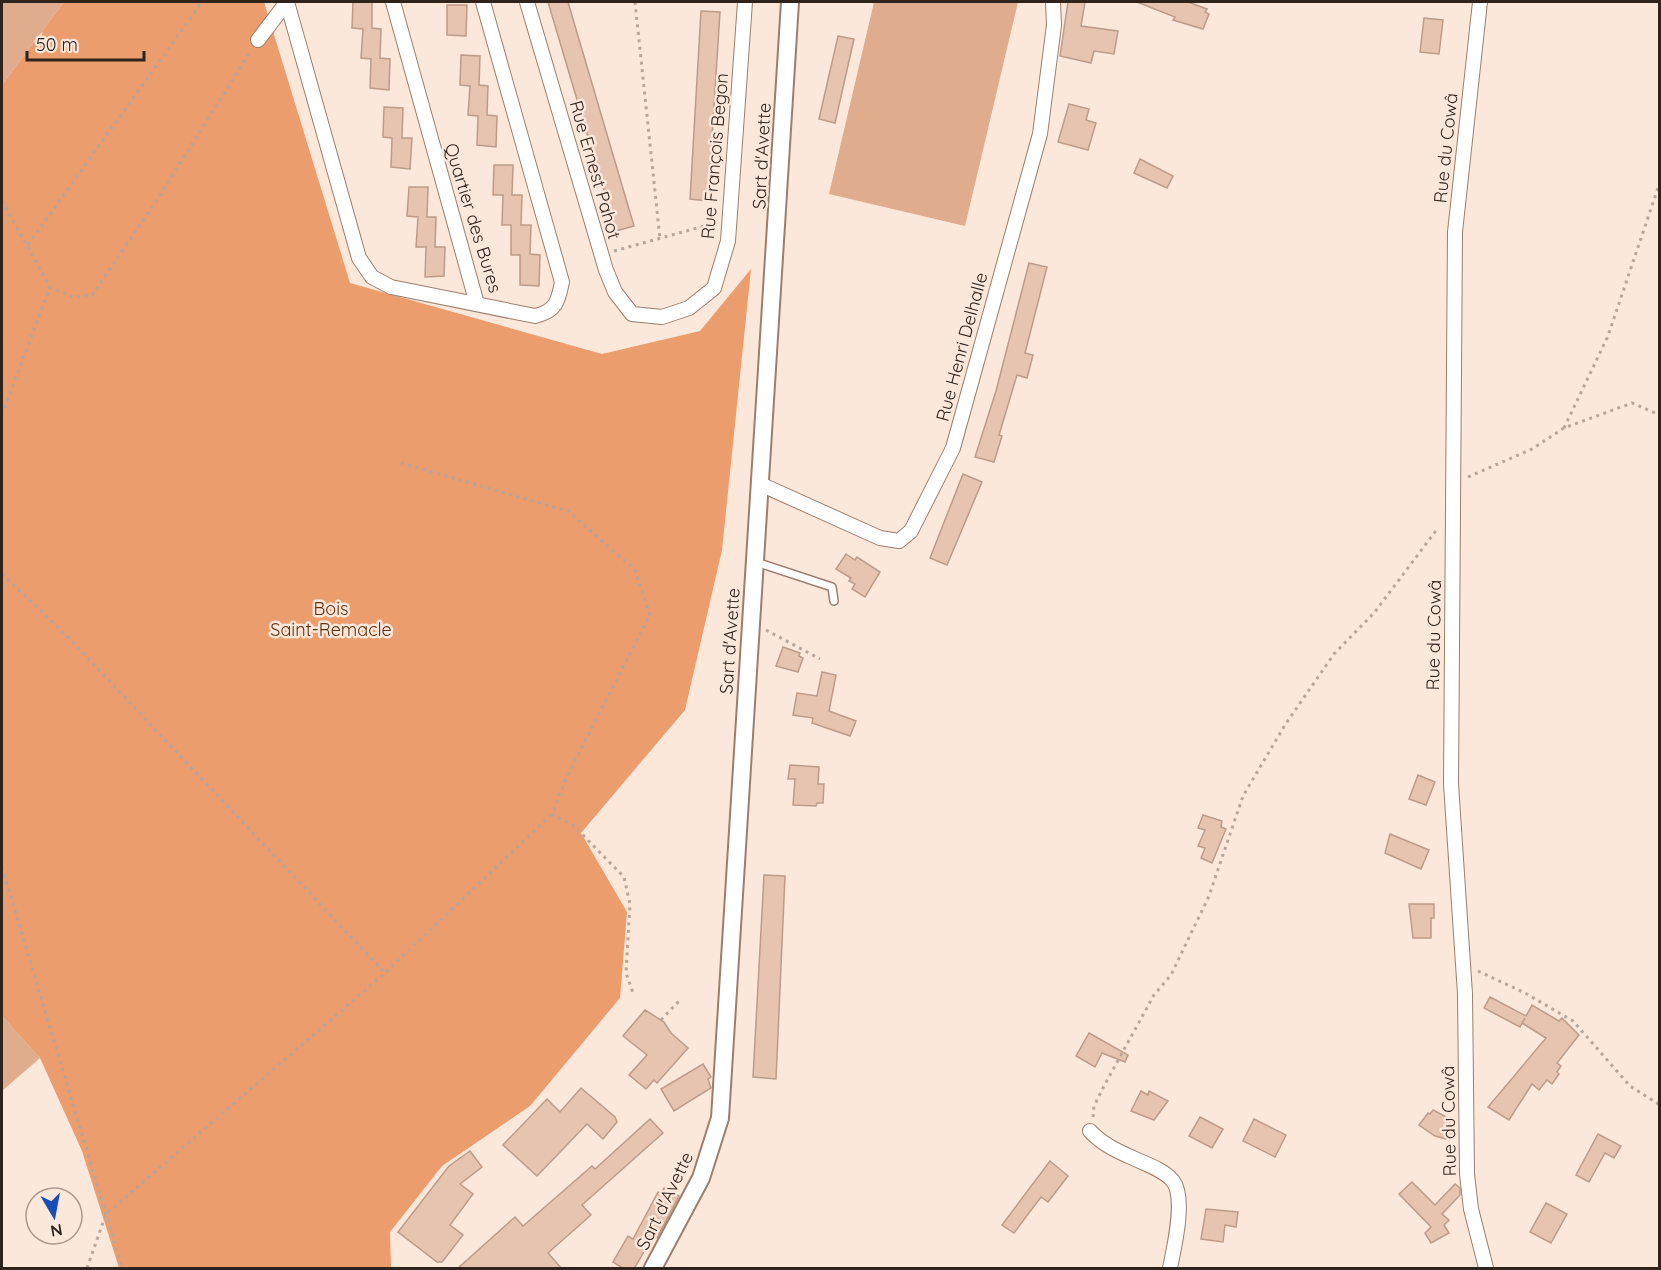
<svg xmlns="http://www.w3.org/2000/svg" width="1661" height="1270" viewBox="0 0 1661 1270" font-family="Quicksand,sans-serif">
  <rect width="100%" height="100%" fill="#fce7db"/>
  <!-- green -->
  <g fill="#dfac8e">
    <polygon points="2,2 64,2 2,85"/>
    <polygon points="874,2 1018,2 965,226 829,194"/>
    <polygon points="2,1016 40,1058 2,1091"/>
  </g>
  <!-- forest -->
  <polygon fill="#eb9d6d" points="64,2 264,2 350,283 602,354 700,331 751,269 722,550 685,710 581,833 627,912 620,998 530,1106 442,1166 390,1232 391,1268 119,1268 82,1151 40,1058 2,1016 2,85"/>
  <!-- building -->
  <g fill="#e6c4b0" stroke="#bc9c89" stroke-width="1.5">
    <polygon points="353,2 372,2 372,28 381,29 380,58 390,59 389,90 370,88 371,59 361,58 363,29 352,28"/>
    <polygon points="548,2 568,2 634,226 616,231"/>
    <polygon points="1068,2 1085,2 1081,26 1118,31 1114,54 1094,51 1091,63 1060,56"/>
    <polygon points="1137,2 1188,2 1207,9 1205,12 1209,14 1203,29 1173,20 1175,17"/>
    <polygon points="447,5 467,5 466,36 447,35"/>
    <polygon points="701,11 720,12 708,201 690,199"/>
    <polygon points="1424,18 1443,20 1439,54 1420,52"/>
    <polygon points="838,36 854,39 835,123 819,119"/>
    <polygon points="461,55 480,56 479,85 488,86 487,115 497,116 496,147 477,145 478,116 468,115 470,86 460,85"/>
    <polygon points="1069,104 1089,109 1086,120 1096,123 1088,150 1058,142"/>
    <polygon points="384,107 403,108 402,138 412,138 410,169 391,167 392,138 383,137"/>
    <polygon points="1140,159 1173,176 1167,188 1134,173"/>
    <polygon points="494,165 513,165 512,195 522,195 521,225 531,225 530,254 540,255 539,286 520,285 520,255 511,255 511,225 502,225 503,195 493,195"/>
    <polygon points="409,187 428,187 427,217 436,217 435,247 445,247 444,276 425,277 426,247 416,247 418,217 407,216"/>
    <polygon points="1029,263 1047,267 1025,353 1033,355 1027,378 1017,375 999,435 1002,436 994,462 975,457 996,391"/>
    <polygon points="963,474 982,482 947,565 930,558"/>
    <polygon points="846,554 855,560 857,557 880,572 865,597 852,589 855,584 849,581 851,578 836,569"/>
    <polygon points="783,647 800,653 799,656 803,658 798,672 776,666"/>
    <polygon points="822,672 836,675 829,711 856,721 850,736 812,723 813,718 793,715 797,693 817,696"/>
    <polygon points="790,765 819,767 818,784 824,784 823,803 817,803 816,806 793,805 795,779 788,779"/>
    <polygon points="1418,775 1435,782 1426,805 1409,799"/>
    <polygon points="1203,815 1222,821 1221,827 1226,829 1212,863 1201,858 1205,848 1198,846 1205,830 1198,828"/>
    <polygon points="1390,834 1429,850 1421,869 1385,853"/>
    <polygon points="764,875 785,876 776,1079 753,1077"/>
    <polygon points="1409,904 1434,904 1434,918 1431,918 1431,938 1413,938"/>
    <polygon points="1490,997 1526,1016 1532,1005 1559,1021 1562,1018 1579,1035 1557,1063 1561,1066 1557,1072 1559,1074 1552,1084 1547,1080 1539,1090 1532,1084 1509,1120 1488,1107 1546,1038 1522,1023 1525,1018 1520,1027 1484,1008"/>
    <polygon points="645,1010 664,1022 671,1033 688,1048 657,1083 654,1080 646,1089 629,1075 647,1055 623,1036"/>
    <polygon points="1089,1033 1128,1055 1125,1062 1102,1053 1095,1067 1076,1056"/>
    <polygon points="703,1064 711,1077 708,1079 711,1088 674,1111 661,1089"/>
    <polygon points="581,1088 615,1117 617,1122 603,1139 587,1124 537,1176 503,1145 547,1099 560,1112"/>
    <polygon points="1141,1091 1148,1095 1149,1091 1168,1101 1154,1120 1131,1111"/>
    <polygon points="1433,1110 1456,1122 1450,1140 1435,1136 1419,1125 1428,1113 1430,1114"/>
    <polygon points="1200,1117 1223,1129 1212,1148 1189,1136"/>
    <polygon points="650,1119 663,1133 582,1205 591,1215 548,1253 562,1269 457,1269 515,1217 523,1226 592,1166 595,1169"/>
    <polygon points="1254,1119 1286,1135 1275,1157 1243,1141"/>
    <polygon points="1598,1134 1621,1146 1614,1158 1605,1153 1589,1182 1576,1175"/>
    <polygon points="470,1151 482,1167 460,1184 473,1194 450,1225 463,1235 442,1262 437,1262 398,1232 449,1166"/>
    <polygon points="1050,1161 1068,1176 1048,1202 1041,1197 1014,1233 1002,1225"/>
    <polygon points="1412,1182 1435,1205 1455,1184 1460,1188 1460,1195 1442,1214 1449,1220 1444,1225 1449,1233 1431,1243 1425,1233 1431,1227 1399,1194"/>
    <polygon points="664,1188 679,1196 657,1238 653,1236 634,1269 624,1269 613,1262 628,1236 633,1239 658,1192 661,1194"/>
    <polygon points="1546,1203 1567,1214 1551,1243 1530,1232"/>
    <polygon points="1206,1209 1238,1212 1236,1227 1225,1225 1223,1242 1201,1239"/>
  </g>
  <g fill="none" stroke-linecap="round" stroke-linejoin="round">
    <!-- service casing -->
    <g stroke="#9d7e6c" stroke-width="10">
      <polyline id="service" points="756,562 832,587 834,601"/>
    </g>
    <!-- minor casing -->
    <g stroke="#9d7e6c" stroke-width="16">
      <g id="minor">
        <path d="M287 2 359 258 372 277 391 287 535 316C556 311 558 302 562 282L483 2"/>
        <polyline points="393,2 477,304"/>
        <polyline points="527,2 606,270 615,292 632,314 662,317 689,308 714,288 728,241 745,2"/>
        <polyline points="1480,2 1455,232 1451,784 1465,994 1467,1174 1471,1209 1486,1268"/>
        <polyline points="258,40 287,2"/>
        <polyline points="760,484 880,538 899,541 911,531 953,448 1040,134 1054,25 1053,2"/>
        <path d="M1090 1131C1102 1144 1117 1151 1133 1158 1146 1164 1164 1170 1173 1181 1186 1198 1174 1248 1170 1268"/>
      </g>
    </g>
    <!-- tertiary casing -->
    <g stroke="#9d7e6c" stroke-width="20">
      <polyline id="tertiary" points="653,1268 701,1178 720,1118 790,2"/>
    </g>
    <!-- path -->
    <g stroke="#b8a69c" stroke-width="3" stroke-dasharray="3 4.5" stroke-linecap="butt">
      <polyline points="635,2 660,239"/>
      <polyline points="2,201 50,287 73,297 92,295 155,203 250,52"/>
      <polyline points="28,245 202,2"/>
      <polyline points="614,251 715,223"/>
      <polyline points="2,415 50,287"/>
      <polyline points="1564,428 1608,336 1660,182"/>
      <polyline points="401,463 568,511 635,570 650,615 568,774 552,814 574,826 624,877 630,904 626,973 633,993"/>
      <polyline points="1468,477 1532,449 1564,428 1632,403 1660,415"/>
      <polyline points="2,574 66,635 385,973"/>
      <polyline points="766,630 820,659"/>
      <polyline points="2,867 122,1268"/>
      <polyline points="1478,971 1525,993 1573,1021 1630,1086 1660,1105"/>
      <polyline points="661,1020 679,1001"/>
      <polyline points="1093,1117 1094,1106 1104,1086 1154,995 1171,975 1181,954 1209,896 1243,796 1285,725 1334,654 1374,613 1438,528"/>
      <polyline points="87,1268 106,1214 385,973 552,814"/>
    </g>
    <!-- service -->
    <use href="#service" stroke="#fff" stroke-width="7"/>
    <!-- minor -->
    <use href="#minor" stroke="#fff" stroke-width="14"/>
    <!-- tertiary -->
    <use href="#tertiary" stroke="#fff" stroke-width="16"/>
  </g>
  <g text-anchor="middle" stroke-width="5" stroke-linejoin="round" paint-order="stroke">
    <!-- street labels -->
    <g font-size="18" fill="#30231c" stroke="#fce7db">
      <text transform="translate(1446 148) rotate(-84)" y="6">Rue du Cowâ</text>
      <text transform="translate(715 156) rotate(-85)" y="6">Rue François Begon</text>
      <text transform="translate(762 156) rotate(-87)" y="6">Sart d'Avette</text>
      <text transform="translate(595 170) rotate(74)" y="6">Rue Ernest Pahot</text>
      <text transform="translate(473 218) rotate(73)" y="6">Quartier des Bures</text>
      <text transform="translate(962 347) rotate(-75)" y="6">Rue Henri Delhalle</text>
      <text transform="translate(1434 635) rotate(-89)" y="6">Rue du Cowâ</text>
      <text transform="translate(730 641) rotate(-86)" y="6">Sart d'Avette</text>
      <text transform="translate(1449 1121) rotate(-91)" y="6">Rue du Cowâ</text>
      <text transform="translate(665 1201) rotate(-64)" y="6">Sart d'Avette</text>
    </g>
    <!-- park labels -->
    <g font-size="18" fill="#612f0a" stroke="#fce7db">
      <text x="331" y="615">Bois<tspan x="331" dy="21">Saint-Remacle</tspan></text>
    </g>
  </g>
  <!-- border -->
  <rect width="1661" height="1270" fill="none" stroke="#30231c" stroke-width="6"/>
  <!-- north arrow -->
  <g transform="translate(54 1216) rotate(170)"><circle r="28" fill="#fce7db" stroke="#aa998f" stroke-width="1.5"/>
  <path d="M0-4.5L10 22L0 15L-10 22Z" fill="#164db9"/>
  <text y="-9" font-size="16" font-weight="bold" text-anchor="middle" fill="#30231c">N</text>
  </g>
  <!-- scale -->
  <path d="M27 51v9h117v-9" fill="none" stroke="#30231c" stroke-width="3"/>
  <text x="36" y="51" font-size="18" fill="#30231c" stroke="#fce7db" stroke-width="4.5" paint-order="stroke">50 m</text>
</svg>
